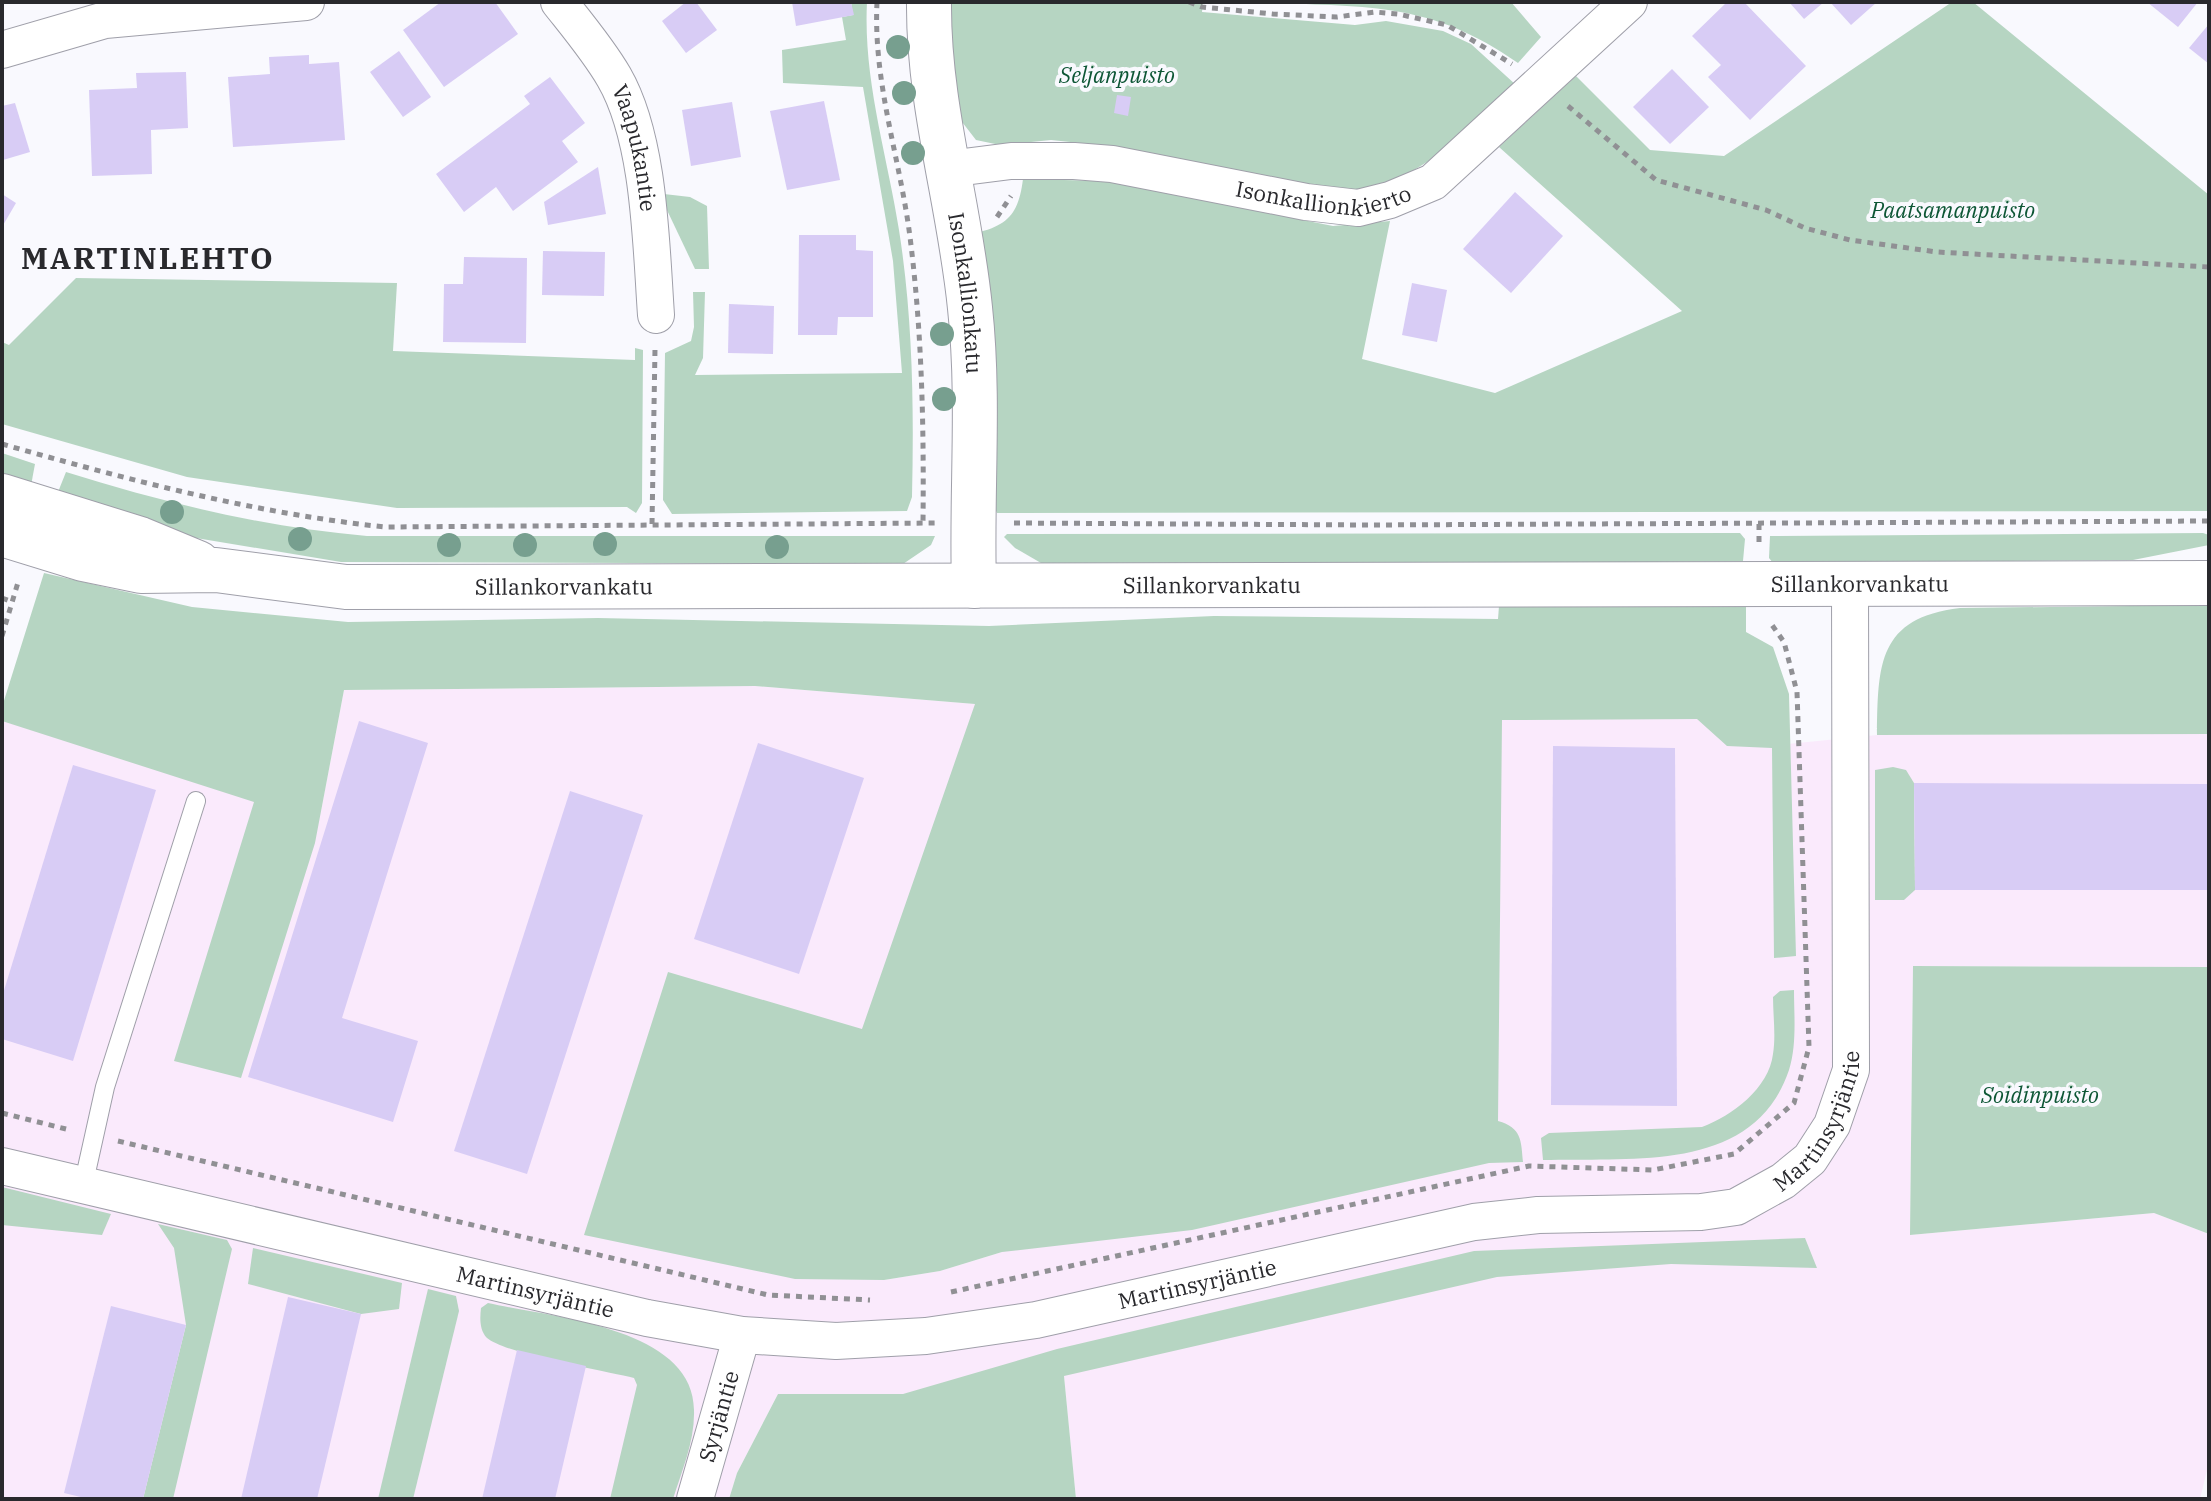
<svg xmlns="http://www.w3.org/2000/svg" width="2211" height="1501" viewBox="0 0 2211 1501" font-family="'IBM Plex Serif',serif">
  <rect width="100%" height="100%" fill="#f9f9fe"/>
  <!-- industrial -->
  <polygon fill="#faeafc" points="1551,648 1778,745 1877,735 2209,733 2209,967 1913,966 1910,1235 2154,1213 2209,1234 2209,1462 2200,1499 1076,1499 1064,1376 903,1394 778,1394 737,1473 729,1499 2,1499 2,721 321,811 344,690 755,686 975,704 884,1280 940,1271 1002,1252"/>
  <!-- green -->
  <g fill="#b6d5c2">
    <path d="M851 2H867C863 80 887 154 899 230 913 319 914 408 912 497L907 511 672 514 663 500 665 353 691 341 694 327 693 292H705L703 358 695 375 902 373 893 261 863 87 783 83 782 50 846 40 842 17 853 15Z"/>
    <path d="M948 2H1203L1202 12 1355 25 1386 21 1443 31 1471 44 1516 85C1464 133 1416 188 1341 192L1080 143 1051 140 1000 145 976 140 959 118Z"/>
    <path d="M1260 2H1511L1541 37 1518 63C1428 0 1367 8 1260 2Z"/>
    <path d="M1952 2H1973L2209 195V511L997 513 993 504 980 232C1011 224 1019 210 1023 179L1105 181 1333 226 1390 221 1362 359 1495 393 1682 311 1499 147 1576 76 1650 150 1724 156Z"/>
    <polygon points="664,194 690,197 707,206 709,269 695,269 666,208"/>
    <polygon points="76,278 397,283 393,351 635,360 635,348 643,350 642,503 636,513 627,507 397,508 187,477 2,424 2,342 9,345"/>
    <polygon points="2,453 35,464 30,491 2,484"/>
    <path d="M66 472C165 503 263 527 367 536H935L931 545 903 564 341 562 166 533 56 497Z"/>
    <polygon points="1740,533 1745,539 1743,561 1655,562 1041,563 1015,548 1004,537 1007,534"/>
    <polygon points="2203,533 2209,535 2209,545 2133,560 1773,563 1769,558 1770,536"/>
    <path d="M44 573 192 607 348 622 598 618 989 626 1214 616 1498 619 1499 606H1746V632L1773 647 1789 694 1796 956 1774 958 1772 748 1727 746 1697 719 1502 720 1498 1121C1522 1128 1521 1140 1523 1162L1489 1163 1192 1230 1002 1252 940 1271 884 1280 795 1279 584 1235 668 972 862 1029 975 704 755 686 344 690 315 843 241 1078 174 1061 254 802 2 721V707Z"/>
    <path d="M2209 605V734L1877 735C1878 664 1878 618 1960 608Z"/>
    <polygon points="1893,767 1906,770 1914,783 1915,890 1904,900 1875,900 1875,770"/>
    <polygon points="1913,966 2209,967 2209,1234 2154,1213 1910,1235"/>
    <path d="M1794 990C1794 1015 1797 1045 1789 1070 1754 1174 1632 1157 1543 1160L1541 1138 1549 1133 1702 1127C1732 1116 1769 1088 1773 1054 1776 1036 1773 1015 1773 997L1780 991Z"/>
    <polygon points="2,1187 111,1214 102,1235 2,1225"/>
    <polygon points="158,1224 227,1240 232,1249 173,1499 143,1499 186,1325 174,1248"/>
    <polygon points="1805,1238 1817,1268 1671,1264 1497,1277 1064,1376 1076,1499 729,1499 737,1473 778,1394 903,1394 1057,1349 1474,1251"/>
    <polygon points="253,1248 402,1283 399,1309 361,1314 248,1284"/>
    <polygon points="428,1289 456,1296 459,1311 413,1499 378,1499"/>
    <path d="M488 1303C549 1317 694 1327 694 1410 695 1441 682 1470 673 1499H610L637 1385 634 1378C605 1371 506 1354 487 1338 479 1330 480 1317 481 1308Z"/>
  </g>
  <!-- building -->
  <g fill="#d8ccf5">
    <polygon points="441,2 495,2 518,34 444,87 403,30"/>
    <polygon points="686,2 696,2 717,30 686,53 662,21"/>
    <polygon points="792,2 851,2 854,15 796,26"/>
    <polygon points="1727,2 1744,2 1806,66 1750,120 1708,77 1721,65 1692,36"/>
    <polygon points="1789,2 1824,2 1804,19"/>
    <polygon points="1830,2 1877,2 1851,25"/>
    <polygon points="2147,2 2198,2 2178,27"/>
    <polygon points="2209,24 2209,64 2189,48"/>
    <polygon points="399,51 431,97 403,117 370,72"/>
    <polygon points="309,55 309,64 339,62 345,140 233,147 228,77 270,74 269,57"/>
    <polygon points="1672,69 1709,107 1670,144 1633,107"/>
    <polygon points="186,72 188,128 151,130 152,174 92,176 89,90 137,88 136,73"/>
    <polygon points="550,77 585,123 562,141 578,162 513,211 496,187 464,212 436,174 530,104 524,96"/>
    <polygon points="1117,95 1131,97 1128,116 1114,113"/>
    <polygon points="824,101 840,180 787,190 770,111"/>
    <polygon points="732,102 741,157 691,166 682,110"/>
    <polygon points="15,103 30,152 3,160 2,106"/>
    <polygon points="598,167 606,214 548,225 544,202"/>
    <polygon points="1515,192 1563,236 1511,293 1463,249"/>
    <polygon points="2,194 16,203 2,227"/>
    <polygon points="799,235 856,235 856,250 873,251 873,317 838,317 837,335 798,335"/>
    <polygon points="543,251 605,252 604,296 542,295"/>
    <polygon points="464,257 527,258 526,343 443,342 444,284 463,284"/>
    <polygon points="1412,283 1447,290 1437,342 1402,335"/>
    <polygon points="729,304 774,306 773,354 728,353"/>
    <polygon points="359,721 428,743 342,1018 418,1041 393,1122 248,1077"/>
    <polygon points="758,743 864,778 799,974 694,939"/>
    <polygon points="1553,746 1675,748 1677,1106 1551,1105"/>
    <polygon points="73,765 156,790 73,1061 2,1039 2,997"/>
    <polygon points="1914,783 2209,784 2209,890 1915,890"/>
    <polygon points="570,791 643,815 527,1174 454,1151"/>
    <polygon points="288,1297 361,1314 317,1499 241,1499"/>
    <polygon points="111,1306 186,1325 143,1499 89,1499 64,1493"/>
    <polygon points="517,1350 586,1366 555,1499 482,1499"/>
  </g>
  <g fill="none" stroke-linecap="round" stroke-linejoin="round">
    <!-- lane casing -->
    <g stroke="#9f9fa9" stroke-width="20">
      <polyline id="lane" points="83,1186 105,1087 196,801"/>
    </g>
    <!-- street casing -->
    <g stroke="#9f9fa9" stroke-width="38">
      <g id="street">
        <path id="s1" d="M559 2C578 26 599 51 614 77 650 139 651 245 656 315"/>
        <polyline points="2,50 105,20 306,2"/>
        <path id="s2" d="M948 169 1011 161H1074L1112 164 1306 202 1358 208 1390 200 1433 182 1629 2"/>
        <path id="s3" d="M2 1166 647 1318 742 1335 836 1341 926 1336 1036 1320 1474 1222 1538 1215 1701 1212 1736 1207 1783 1181 1810 1159 1832 1125 1851 1070 1850 584"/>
        <path id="s4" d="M695 1499 742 1335"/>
      </g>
    </g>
    <!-- secondary casing -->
    <g stroke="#9f9fa9" stroke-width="46">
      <g id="secondary">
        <path id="s5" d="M929 2C928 106 960 205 970 308 980 400 971 494 974 586"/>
        <polyline points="2,496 140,539 198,563"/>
        <path id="s6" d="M2 534 83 559 141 571 216 570 346 587 2209 583"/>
      </g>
    </g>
    <!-- path -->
    <g stroke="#909094" stroke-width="5" stroke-dasharray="6 6" stroke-linecap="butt">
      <path d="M877 2C873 83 900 158 910 237 922 332 924 427 923 523"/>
      <polyline points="1189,2 1202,7 1273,14 1337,17 1375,12 1398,14 1447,25 1512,64"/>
      <polyline points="1568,106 1656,180 1766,210 1805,228 1850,240 1937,252 2209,267"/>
      <polyline points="997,217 1011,196"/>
      <path d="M2 444C129 480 253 513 385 527L936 523"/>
      <polyline points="1014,523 1370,525 2209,521"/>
      <polyline points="652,524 655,349"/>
      <polyline points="1759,524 1759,543"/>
      <polyline points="2,598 13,602"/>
      <polyline points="2,636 19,579"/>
      <polyline points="2,1113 70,1130"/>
      <polyline points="118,1141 768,1295 870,1300"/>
      <polyline points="951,1292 1529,1166 1653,1170 1734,1154 1794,1103 1809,1047 1797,692 1784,642 1772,625"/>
    </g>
    <!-- lane -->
    <use href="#lane" stroke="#fff" stroke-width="18"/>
    <!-- street -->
    <use href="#street" stroke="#fff" stroke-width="36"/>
    <!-- secondary -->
    <use href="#secondary" stroke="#fff" stroke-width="44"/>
  </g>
  <!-- trees -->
  <g fill="#779f8f">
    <circle cx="898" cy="47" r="12"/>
    <circle cx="904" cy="93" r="12"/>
    <circle cx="913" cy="153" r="12"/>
    <circle cx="942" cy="334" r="12"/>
    <circle cx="944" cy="399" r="12"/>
    <circle cx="172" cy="512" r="12"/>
    <circle cx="300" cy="539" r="12"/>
    <circle cx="605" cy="544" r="12"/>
    <circle cx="449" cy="545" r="12"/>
    <circle cx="525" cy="545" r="12"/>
    <circle cx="777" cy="547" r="12"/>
  </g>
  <g text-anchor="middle" stroke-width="8" stroke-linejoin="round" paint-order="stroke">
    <!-- park labels -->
    <g font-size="22" font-style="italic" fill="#0d5635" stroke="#f9f9fe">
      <text x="1117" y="83">Seljanpuisto</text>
      <text x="1953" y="218">Paatsamanpuisto</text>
      <text x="2040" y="1103">Soidinpuisto</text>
    </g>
    <!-- street labels -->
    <g font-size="22" fill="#29292d" stroke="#f9f9fe">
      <text dy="8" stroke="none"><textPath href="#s1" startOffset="168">Vaapukantie</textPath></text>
      <text dy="8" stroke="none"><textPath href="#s2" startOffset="380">Isonkallionkierto</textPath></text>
      <text dy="8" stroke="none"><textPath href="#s5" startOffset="294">Isonkallionkatu</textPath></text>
      <text dy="8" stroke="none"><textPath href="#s6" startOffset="1864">Sillankorvankatu</textPath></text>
      <text dy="8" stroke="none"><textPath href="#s6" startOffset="1216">Sillankorvankatu</textPath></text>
      <text dy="8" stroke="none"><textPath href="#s6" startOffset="568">Sillankorvankatu</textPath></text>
      <text dy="8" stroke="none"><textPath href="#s3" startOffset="1892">Martinsyrjäntie</textPath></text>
      <text dy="8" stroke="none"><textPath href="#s3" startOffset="1220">Martinsyrjäntie</textPath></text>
      <text dy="8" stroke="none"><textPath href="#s3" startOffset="548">Martinsyrjäntie</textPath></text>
      <text dy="8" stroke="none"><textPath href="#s4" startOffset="86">Syrjäntie</textPath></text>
    </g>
    <!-- district labels -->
    <g font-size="30" font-weight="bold" letter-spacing="2" fill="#29292d" stroke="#f9f9fe">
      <text x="148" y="269">MARTINLEHTO</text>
    </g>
  </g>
  <!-- border -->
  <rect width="2211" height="1501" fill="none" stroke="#29292d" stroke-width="8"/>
</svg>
